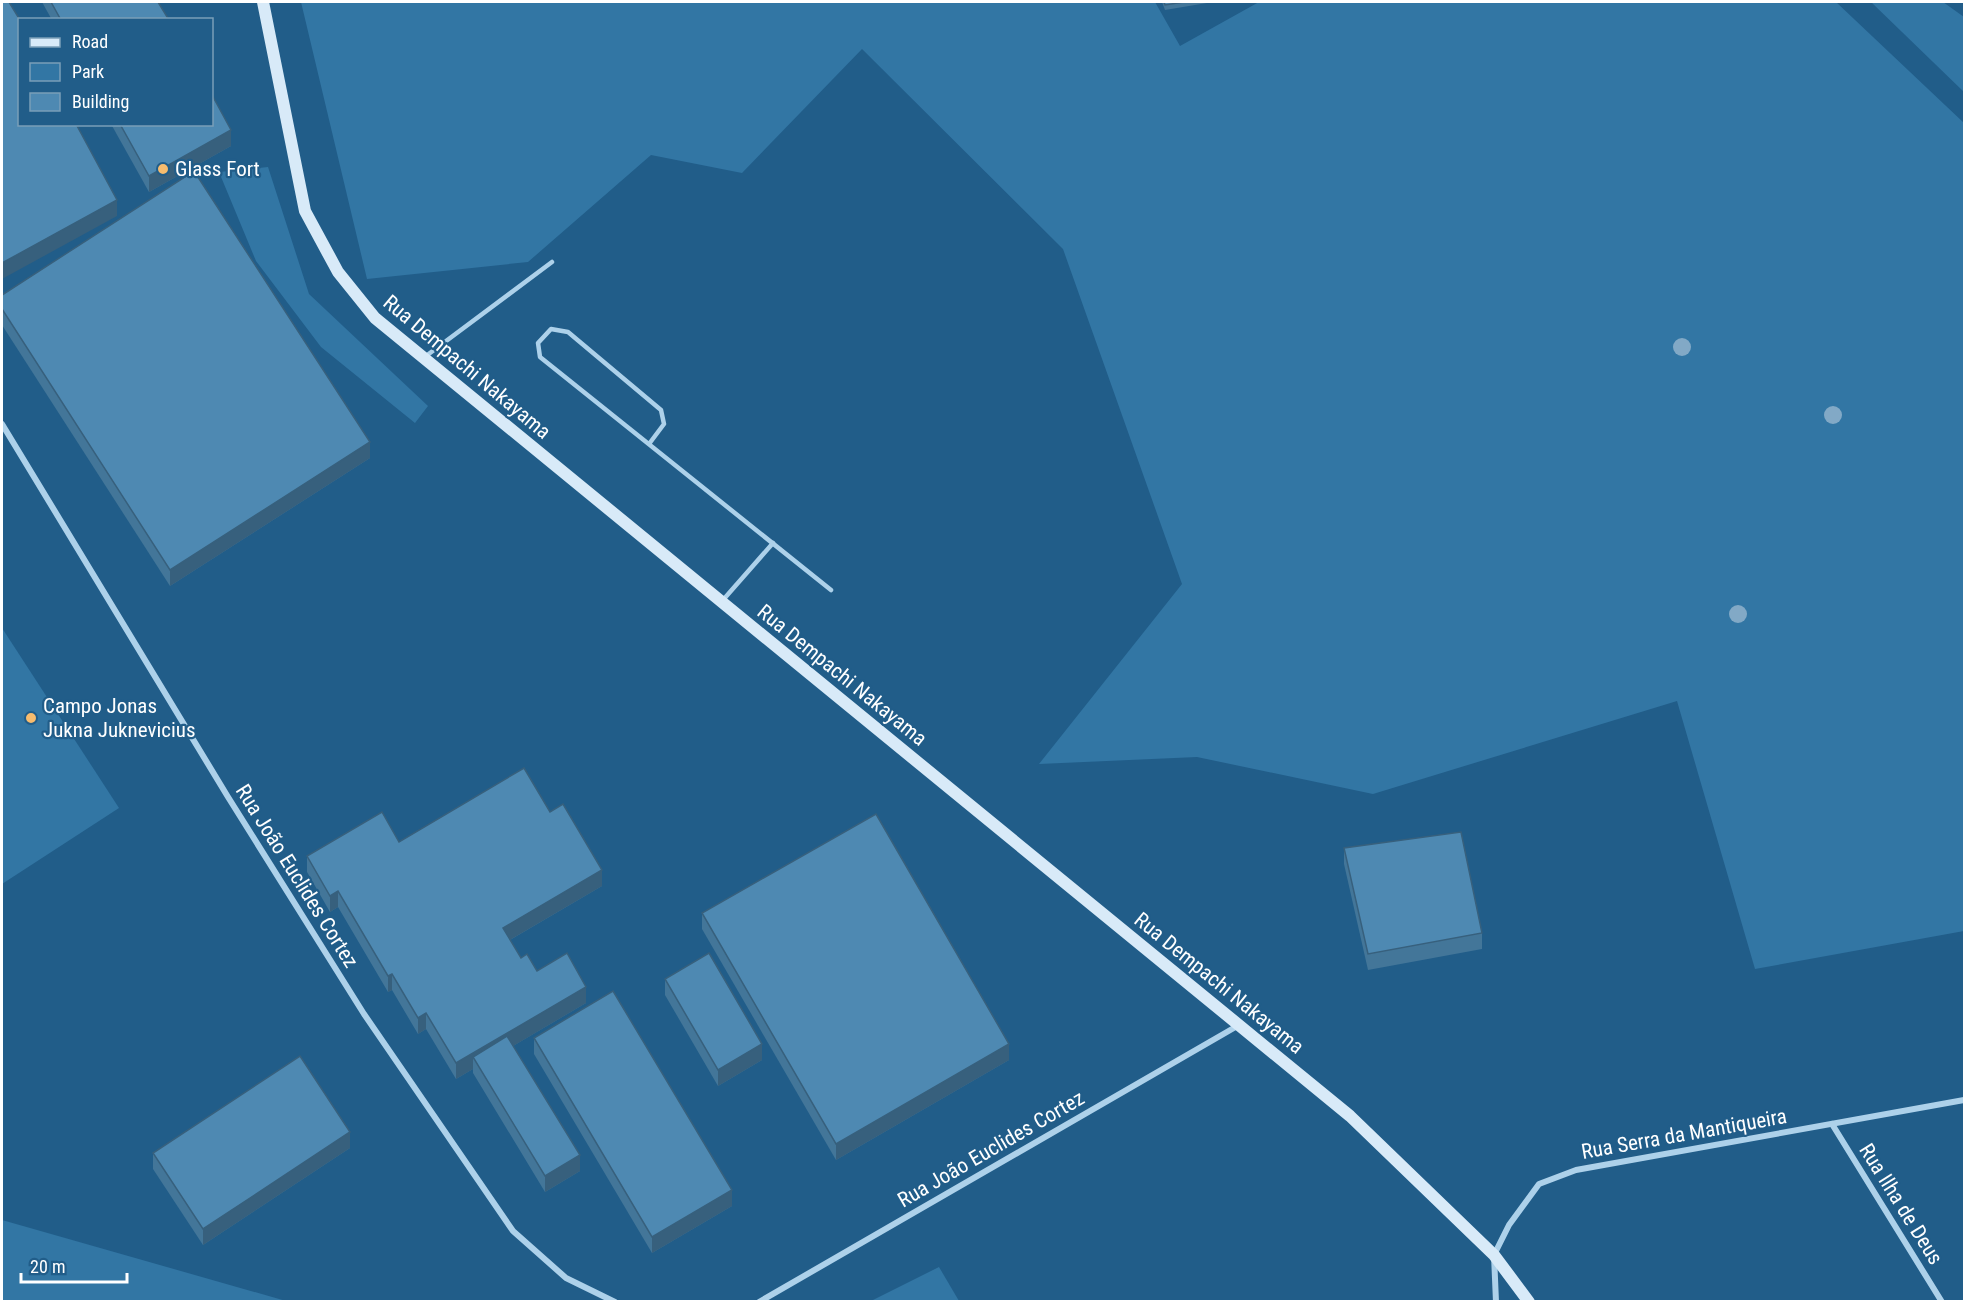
<svg xmlns="http://www.w3.org/2000/svg" width="1966" height="1303" viewBox="0 0 1966 1303" font-family="'Roboto Condensed',sans-serif">
  <rect width="100%" height="100%" fill="#215d89"/>
  <!-- green -->
  <g fill="#3276a4">
    <polygon points="301,2 1155,2 1180,46 1259,2 1836,2 1964,123 1964,931 1755,969 1677,701 1373,794 1197,757 1039,764 1182,584 1063,249 862,49 742,173 651,155 528,262 367,279"/>
    <polygon points="1871,2 1943,2 1964,17 1964,92"/>
    <polygon points="268,167 309,294 428,406 415,423 321,347 256,261 219,172"/>
    <polygon points="2,628 119,808 2,884"/>
    <polygon points="2,1220 286,1301 2,1301"/>
    <polygon points="939,1267 959,1301 871,1301"/>
  </g>
  <g fill="none" stroke-linecap="round" stroke-linejoin="round">
    <!-- lane -->
    <g stroke="#add1ea" stroke-width="4.5">
      <polyline points="426,356 552,262"/>
      <polyline points="649,444 664,424 661,410 568,332 551,329 538,343 540,357 831,590"/>
      <polyline points="723,600 773,543"/>
    </g>
    <!-- street -->
    <g stroke="#add1ea" stroke-width="6">
      <polyline points="2,424 228,797 364,1014 513,1231 566,1278 615,1302"/>
      <polyline points="1832,1124 1942,1302"/>
      <polyline points="759,1302 1239,1025"/>
      <polyline points="1496,1302 1494,1255 1509,1225 1539,1184 1576,1170 1964,1100"/>
    </g>
    <!-- secondary -->
    <polyline stroke="#d8eaf8" stroke-width="12" points="263,2 305,211 338,272 375,318 1350,1116 1494,1255 1529,1302"/>
  </g>
  <!-- trees -->
  <g fill="#82a9c6">
    <circle cx="1682" cy="347" r="9"/>
    <circle cx="1833" cy="415" r="9"/>
    <circle cx="1738" cy="614" r="9"/>
  </g>
  <!-- wall -->
  <g fill="#437699">
    <polygon points="42,2 158,2 169,20 52,20"/>
    <polygon points="1162,2 1207,2 1207,3 1165,10"/>
    <polygon points="111,124 212,124 231,146 149,192"/>
    <polygon points="2,295 370,458 170,586 2,325"/>
    <polygon points="550,812 602,886 510,940 521,958 537,971 586,1003 513,1046 580,1171 545,1192 473,1073 473,1069 456,1079 426,1029 418,1034 392,990 388,992 338,907 330,912 307,872 307,856 399,842"/>
    <polygon points="1344,848 1482,933 1482,949 1368,970 1344,864"/>
    <polygon points="702,913 1009,1060 836,1160 702,929"/>
    <polygon points="665,979 762,1060 718,1086 665,995"/>
    <polygon points="534,1038 732,1206 652,1253 534,1054"/>
    <polygon points="350,1148 203,1245 153,1169 153,1153"/>
  </g>
  <!-- shaded-wall -->
  <g fill="#37607d">
    <polygon points="231,130 231,146 149,192 149,176"/>
    <polygon points="117,200 117,216 2,279 2,263"/>
    <polygon points="370,442 370,458 170,586 170,570"/>
    <polygon points="602,870 602,886 503,944 503,928"/>
    <polygon points="338,891 338,907 330,912 330,896"/>
    <polygon points="392,974 392,990 388,992 388,976"/>
    <polygon points="586,987 586,1003 479,1066 473,1057 473,1069 456,1079 456,1063"/>
    <polygon points="426,1013 426,1029 418,1034 418,1018"/>
    <polygon points="762,1044 762,1060 718,1086 718,1070"/>
    <polygon points="1009,1044 1009,1060 836,1160 836,1144"/>
    <polygon points="350,1132 350,1148 203,1245 203,1229"/>
    <polygon points="580,1155 580,1171 545,1192 545,1176"/>
    <polygon points="732,1190 732,1206 652,1253 652,1237"/>
  </g>
  <!-- building -->
  <g fill="#4e89b2" stroke="#37607d" stroke-width="1.5">
    <polygon points="2,2 9,2 20,20 20,124 76,124 117,200 2,263"/>
    <polygon points="51,2 158,2 169,20 61,20"/>
    <polygon points="1164,2 1184,2 1165,5"/>
    <polygon points="212,95 231,130 149,176 120,124 212,124"/>
    <polygon points="194,171 370,442 170,570 2,309 2,295"/>
    <polygon points="524,768 550,812 563,804 602,870 503,928 521,958 527,954 537,971 567,953 586,987 456,1063 426,1013 418,1018 392,974 388,976 338,891 330,896 307,856 382,812 399,842"/>
    <polygon points="876,814 1009,1044 836,1144 702,913"/>
    <polygon points="1461,832 1482,933 1368,954 1344,848"/>
    <polygon points="709,953 762,1044 718,1070 665,979"/>
    <polygon points="613,991 732,1190 652,1237 534,1038"/>
    <polygon points="507,1036 580,1155 545,1176 473,1057"/>
    <polygon points="300,1056 350,1132 203,1229 153,1153"/>
  </g>
  <!-- markers -->
  <g fill="#f7bc6e" stroke="#215d89" stroke-width="2">
    <circle cx="163" cy="169" r="6"/>
    <circle cx="31" cy="718" r="6"/>
  </g>
  <g text-anchor="middle" stroke-width="4.5" stroke-linejoin="round" paint-order="stroke">
    <!-- poi labels -->
    <g font-size="21" fill="#fff" stroke="#215d89" text-anchor="start">
      <text x="175" y="176">Glass Fort</text>
      <text x="43" y="713">Campo Jonas<tspan x="43" dy="24">Jukna Juknevicius</tspan></text>
    </g>
    <!-- street labels -->
    <g font-size="21" fill="#fff" stroke="#215d89">
      <text transform="translate(467 367) rotate(40)" y="7">Rua Dempachi Nakayama</text>
      <text transform="translate(842 675) rotate(39)" y="7">Rua Dempachi Nakayama</text>
      <text transform="translate(297 876) rotate(58)" y="7">Rua João Euclides Cortez</text>
      <text transform="translate(1219 983) rotate(39)" y="7">Rua Dempachi Nakayama</text>
      <text transform="translate(1684 1134) rotate(-10)" y="7">Rua Serra da Mantiqueira</text>
      <text transform="translate(991 1149) rotate(-30)" y="7">Rua João Euclides Cortez</text>
      <text transform="translate(1901 1204) rotate(58)" y="7">Rua Ilha de Deus</text>
    </g>
  </g>
  <!-- border -->
  <rect width="1966" height="1303" fill="none" stroke="#ffffff" stroke-width="6"/>
  <!-- legend -->
  <rect x="18" y="18" width="195" height="108" fill="#215d89" stroke="#7a9eb8" stroke-width="1.5"/>
  <rect x="30" y="38" width="30" height="9" fill="#d8eaf8" stroke="#7a9eb8" stroke-width="1.5"/>
  <text x="72" y="48" font-size="18" fill="#ffffff">Road</text>
  <rect x="30" y="63" width="30" height="18" fill="#3276a4" stroke="#7a9eb8" stroke-width="1.5"/>
  <text x="72" y="78" font-size="18" fill="#ffffff">Park</text>
  <rect x="30" y="93" width="30" height="18" fill="#4e89b2" stroke="#7a9eb8" stroke-width="1.5"/>
  <text x="72" y="108" font-size="18" fill="#ffffff">Building</text>
  <!-- scale -->
  <path d="M21 1273v9h106v-9" fill="none" stroke="#ffffff" stroke-width="3"/>
  <text x="30" y="1273" font-size="18" fill="#ffffff" stroke="#215d89" stroke-width="4.5" paint-order="stroke">20 m</text>
</svg>
